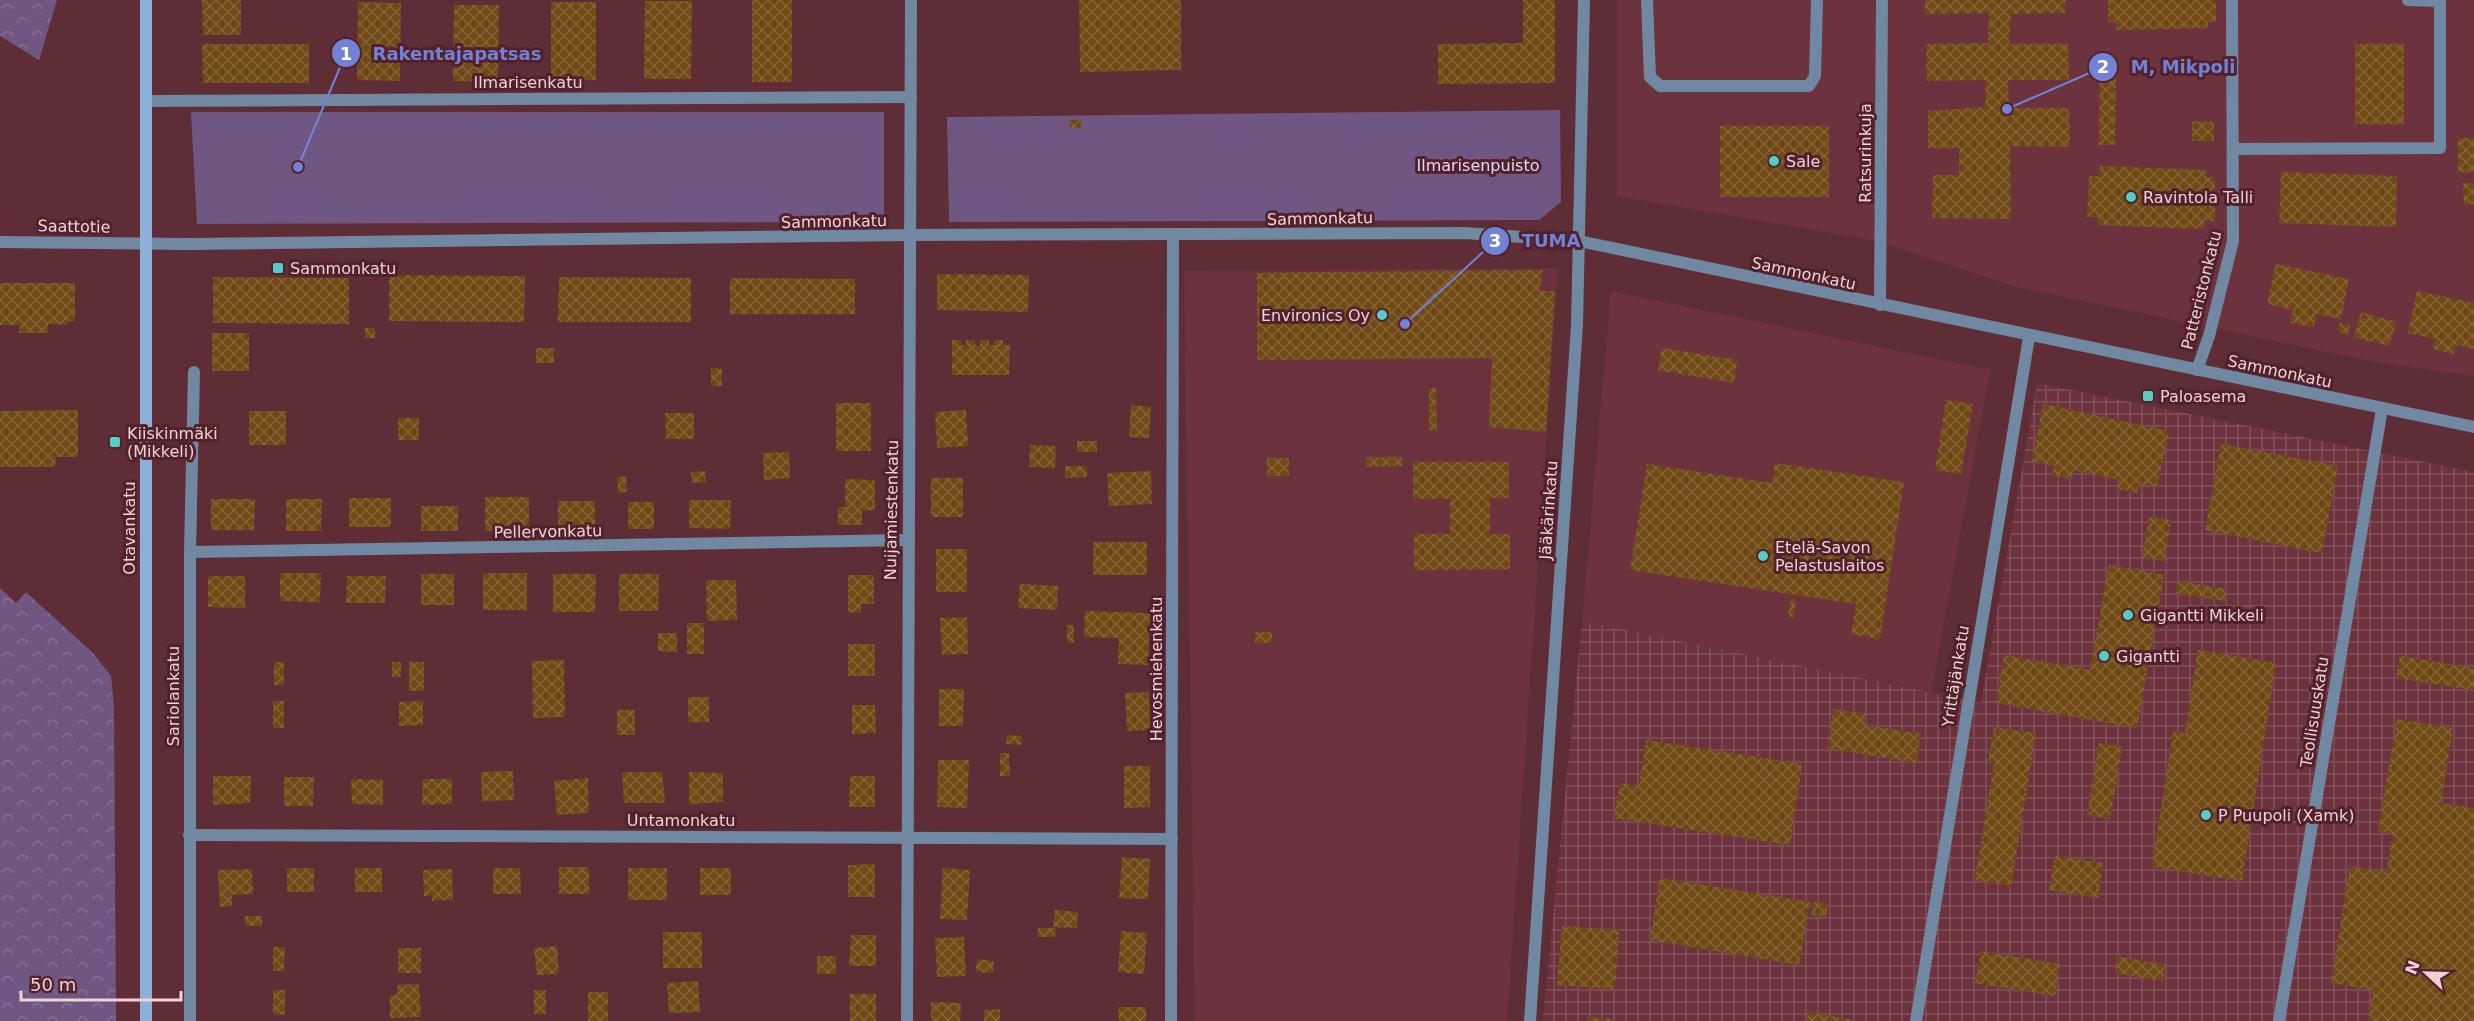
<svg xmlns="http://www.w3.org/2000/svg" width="2474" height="1021" viewBox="0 0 2474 1021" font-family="'DejaVu Sans',sans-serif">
  <defs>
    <pattern id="industrial-grid" width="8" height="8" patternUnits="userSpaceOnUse" patternTransform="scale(1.5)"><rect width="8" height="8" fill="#6c333e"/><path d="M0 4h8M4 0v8" fill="none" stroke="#815059"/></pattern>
    <pattern id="forest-crowns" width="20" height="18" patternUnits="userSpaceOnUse" patternTransform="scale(1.5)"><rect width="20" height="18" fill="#705783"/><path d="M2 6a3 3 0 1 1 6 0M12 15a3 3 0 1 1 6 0" fill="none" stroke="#856e94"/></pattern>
    <pattern id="building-cross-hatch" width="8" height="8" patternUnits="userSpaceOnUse" patternTransform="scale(1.5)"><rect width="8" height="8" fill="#704a15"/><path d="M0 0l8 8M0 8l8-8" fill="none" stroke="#856336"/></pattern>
  </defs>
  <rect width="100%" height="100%" fill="#5e2d36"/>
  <!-- built -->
  <g fill="#6c333e">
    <polygon points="1617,0 2474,0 2474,376 2375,362 2016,287 1872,240 1617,196"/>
    <polygon points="1558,268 1507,1021 1195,1021 1184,271"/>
    <polygon points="1611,291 1990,370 1931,694 1582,621"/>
  </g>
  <!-- industrial -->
  <polygon fill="url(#industrial-grid)" points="2037,383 2474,472 2474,1021 1543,1021 1582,621 1981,703"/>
  <!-- forest -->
  <g fill="url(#forest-crowns)">
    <polygon points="0,0 57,0 39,60 0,36"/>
    <polygon points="0,588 16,603 26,592 93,653 111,676 114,707 116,1021 0,1021"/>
  </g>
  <!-- park -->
  <g fill="#705783">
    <polygon points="1560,110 1561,202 1539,220 949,222 947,117"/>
    <polygon points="191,112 884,112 884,222 197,224"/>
  </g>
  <!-- building -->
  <g fill="url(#building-cross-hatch)">
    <polygon points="202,0 241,0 241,35 203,35"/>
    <rect x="752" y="0" width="40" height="82"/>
    <polygon points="1079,0 1181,0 1181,70 1080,72"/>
    <polygon points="1523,0 1555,0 1555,83 1438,84 1438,44 1523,43"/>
    <polygon points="1925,0 2066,0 2065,13 2011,14 2009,44 2068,44 2069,80 2008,80 2009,108 2069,108 2070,147 2010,146 2011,219 1932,218 1933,175 1959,175 1959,148 1928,148 1928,111 1985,107 1986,80 1927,81 1926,44 1988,43 1989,13 1925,14"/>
    <polygon points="2108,0 2216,0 2216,21 2208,22 2208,28 2116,30 2116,22 2108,22"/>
    <polygon points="645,1 692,1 691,79 644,79"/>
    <polygon points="358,2 401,3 400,81 357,80"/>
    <rect x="551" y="2" width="45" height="78"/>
    <polygon points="454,5 499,5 498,82 453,81"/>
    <polygon points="202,44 309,44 309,83 203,83"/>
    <rect x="2355" y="44" width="49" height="80"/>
    <polygon points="2100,57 2116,58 2115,145 2099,145"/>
    <polygon points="1069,120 1081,120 1081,128 1070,128"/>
    <polygon points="2192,121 2214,122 2214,141 2192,141"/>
    <rect x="1720" y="126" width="109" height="71"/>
    <rect x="2458" y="138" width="16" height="34"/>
    <polygon points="2100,166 2206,170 2206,177 2215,177 2215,221 2204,221 2204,229 2097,225 2098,217 2087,217 2089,176 2099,176"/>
    <polygon points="2281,172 2397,176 2396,227 2279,223"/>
    <polygon points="2463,183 2474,183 2474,204 2464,204"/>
    <polygon points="2276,264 2349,279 2341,319 2317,314 2314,327 2290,323 2293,310 2267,304"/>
    <polygon points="1543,270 1539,291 1555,291 1546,432 1489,427 1492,358 1257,360 1257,273"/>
    <polygon points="937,274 1029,275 1028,312 937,310"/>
    <polygon points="389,275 525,276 524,322 389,321"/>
    <polygon points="213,277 349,278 349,324 213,323"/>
    <polygon points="559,277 691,278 691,322 558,322"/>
    <polygon points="730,278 855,279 855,314 730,314"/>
    <polygon points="0,283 75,283 75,321 67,322 67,325 48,324 48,333 19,333 20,325 0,325"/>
    <polygon points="2417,291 2474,303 2474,349 2456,345 2454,354 2433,349 2435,339 2408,333"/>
    <polygon points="2361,312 2396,322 2389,346 2354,337"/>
    <polygon points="2340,323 2350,325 2348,335 2338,332"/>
    <rect x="365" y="328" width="10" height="10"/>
    <rect x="212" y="333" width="37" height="38"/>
    <polygon points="952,340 961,340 961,345 966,345 966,340 975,340 975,345 980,345 980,340 989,340 989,345 994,345 994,340 1003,340 1003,345 1010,345 1009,375 952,375"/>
    <rect x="536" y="348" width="18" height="15"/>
    <polygon points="1662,348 1737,360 1734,383 1658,370"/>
    <polygon points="711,368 722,369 722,386 711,386"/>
    <polygon points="1429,388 1436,388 1437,430 1429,430"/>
    <polygon points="1946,400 1973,404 1961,474 1935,470"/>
    <rect x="836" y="403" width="35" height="48"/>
    <polygon points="2043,404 2169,431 2157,487 2139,484 2137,493 2117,489 2119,480 2074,470 2072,479 2052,475 2054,466 2032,461"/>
    <polygon points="1131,405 1151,407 1149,438 1129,437"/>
    <polygon points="78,410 78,457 56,457 55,467 0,467 0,411"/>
    <polygon points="966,410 968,446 937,448 935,412"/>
    <rect x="249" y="411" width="37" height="34"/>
    <polygon points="665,413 694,413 694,439 666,439"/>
    <rect x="398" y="418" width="21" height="22"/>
    <rect x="1077" y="441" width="20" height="11"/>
    <polygon points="2221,444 2338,466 2322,553 2205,530"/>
    <polygon points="1030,445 1056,446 1055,468 1029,467"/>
    <polygon points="789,452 790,478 764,480 763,453"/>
    <polygon points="1366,457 1402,457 1402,466 1366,467"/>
    <rect x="1267" y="458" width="22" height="18"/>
    <polygon points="1413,462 1509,462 1509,498 1490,498 1490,534 1510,534 1510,569 1414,570 1414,534 1450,534 1450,499 1413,499"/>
    <polygon points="1775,463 1904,482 1880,639 1851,634 1856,604 1630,570 1647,464 1772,483"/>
    <polygon points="1065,466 1087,466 1087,477 1065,478"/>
    <polygon points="705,471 706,482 692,483 691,472"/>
    <polygon points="1151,471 1152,504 1109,506 1107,473"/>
    <polygon points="626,476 627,492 618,493 617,477"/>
    <rect x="931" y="478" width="32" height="39"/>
    <polygon points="845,479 875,480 875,510 862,511 862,525 838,525 838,507 845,507"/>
    <rect x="485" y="497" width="44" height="34"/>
    <rect x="349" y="498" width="42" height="29"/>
    <polygon points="211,499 255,499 254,530 211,530"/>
    <polygon points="286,499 322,499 321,531 286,531"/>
    <polygon points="689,500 731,500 730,529 689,528"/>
    <polygon points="558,501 595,501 595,530 558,529"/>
    <rect x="628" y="502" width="26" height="27"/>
    <rect x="421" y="506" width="37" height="25"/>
    <polygon points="2149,517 2171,520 2164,561 2142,558"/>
    <rect x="1093" y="542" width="54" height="33"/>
    <rect x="936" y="549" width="31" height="43"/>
    <polygon points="2109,565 2164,575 2137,728 1996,703 2004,655 2090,670"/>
    <polygon points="280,573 321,573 320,602 280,601"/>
    <rect x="483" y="573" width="44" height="37"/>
    <rect x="421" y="574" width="33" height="31"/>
    <polygon points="553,574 596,574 595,612 553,612"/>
    <polygon points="619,574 659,574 658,611 619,611"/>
    <polygon points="848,575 874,575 874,604 861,604 861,613 848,612"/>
    <polygon points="208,576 245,576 245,608 208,607"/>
    <polygon points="347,576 386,576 385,603 346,603"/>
    <polygon points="706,580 736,580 737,620 707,621"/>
    <polygon points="2178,581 2227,589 2225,601 2176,593"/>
    <polygon points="1020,584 1058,586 1057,610 1018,608"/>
    <polygon points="1791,599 1796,600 1793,618 1788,617"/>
    <polygon points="1085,611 1150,613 1148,665 1118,664 1119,638 1084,637"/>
    <polygon points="967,617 968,654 942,655 940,618"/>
    <rect x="687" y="623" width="17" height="31"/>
    <rect x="1067" y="625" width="7" height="18"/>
    <rect x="1255" y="632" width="17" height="11"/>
    <polygon points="658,633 677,633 677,652 658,651"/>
    <rect x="848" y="644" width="27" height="32"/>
    <polygon points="2198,650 2276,663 2242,881 2152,867 2173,731 2185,733"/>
    <polygon points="2400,656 2474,668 2474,690 2396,678"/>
    <polygon points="564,660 565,717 533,718 532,661"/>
    <rect x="274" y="662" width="10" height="23"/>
    <rect x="392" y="662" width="9" height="15"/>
    <rect x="409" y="662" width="15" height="29"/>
    <polygon points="939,689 964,689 963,726 939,726"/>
    <polygon points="1149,692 1150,730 1127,731 1125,693"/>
    <rect x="688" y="697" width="21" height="25"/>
    <rect x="273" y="701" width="11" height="27"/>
    <polygon points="423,701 423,725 399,726 399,702"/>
    <polygon points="852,705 875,705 876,733 852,734"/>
    <polygon points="1834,709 1867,714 1865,725 1921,734 1916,763 1827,748"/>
    <rect x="617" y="710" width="18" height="25"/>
    <polygon points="2397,719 2453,728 2441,803 2474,808 2474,1021 2368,1021 2373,990 2331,983 2350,866 2386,872 2393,834 2378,831"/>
    <polygon points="1994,727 2036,733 2011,886 1975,880 1994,763 1988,762"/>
    <polygon points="1006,735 1022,736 1021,745 1006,744"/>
    <polygon points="1646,740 1802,764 1790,845 1614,818 1620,783 1639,786"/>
    <polygon points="2099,743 2122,747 2110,819 2087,815"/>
    <polygon points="1000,753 1009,753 1010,776 1000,776"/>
    <polygon points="938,760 969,760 967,808 937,807"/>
    <polygon points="1124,766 1150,766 1150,807 1124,808"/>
    <polygon points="513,771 514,800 482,801 481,772"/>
    <polygon points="622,772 662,772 665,803 624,803"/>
    <polygon points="689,772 723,773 723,802 689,804"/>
    <polygon points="213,776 251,776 250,803 213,805"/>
    <polygon points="850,776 875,776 875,807 849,807"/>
    <polygon points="284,777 314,777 313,806 284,806"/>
    <polygon points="588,778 589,813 557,815 554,781"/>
    <polygon points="351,779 383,780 383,805 352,804"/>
    <polygon points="423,779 452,779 452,804 422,805"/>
    <polygon points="2055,856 2103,863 2098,898 2049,890"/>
    <polygon points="1122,857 1150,859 1148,899 1119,898"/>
    <polygon points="875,864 875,897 848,897 848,865"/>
    <rect x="559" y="867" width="30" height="27"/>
    <rect x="287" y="868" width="27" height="24"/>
    <rect x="355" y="868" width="27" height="24"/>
    <polygon points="493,868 520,868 521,894 493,894"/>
    <rect x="628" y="868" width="39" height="32"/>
    <rect x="700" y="868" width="31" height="27"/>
    <polygon points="943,868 970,870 967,920 940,919"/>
    <polygon points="252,869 253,894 232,895 232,906 220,907 218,870"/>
    <polygon points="452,869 453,900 432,901 432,895 424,896 423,870"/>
    <polygon points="1660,878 1810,902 1799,965 1650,940"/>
    <polygon points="1813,902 1828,904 1826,917 1811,915"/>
    <polygon points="1055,910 1078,912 1077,928 1053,927"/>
    <polygon points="245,916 262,916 262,926 246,926"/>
    <polygon points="1562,926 1619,930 1615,989 1557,985"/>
    <polygon points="1038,928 1056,928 1055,937 1037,937"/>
    <polygon points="1121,931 1147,933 1144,974 1118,972"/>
    <rect x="663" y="932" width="39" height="36"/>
    <polygon points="851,935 876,935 876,966 849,966"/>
    <polygon points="964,937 966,976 937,977 935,938"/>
    <polygon points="557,946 559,974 537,975 534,948"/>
    <polygon points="273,947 285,947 284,971 273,971"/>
    <rect x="398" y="948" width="23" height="25"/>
    <polygon points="1981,951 2060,964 2055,996 1975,983"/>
    <rect x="817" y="956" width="19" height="18"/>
    <polygon points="2117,956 2166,965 2163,981 2115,973"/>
    <polygon points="977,959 994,961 993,973 976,972"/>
    <polygon points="698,981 700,1012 669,1013 667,983"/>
    <polygon points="419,984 421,1017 390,1018 390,995 397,995 397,985"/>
    <polygon points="273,990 285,990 285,1015 273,1014"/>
    <rect x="534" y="990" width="12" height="24"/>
    <rect x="588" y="992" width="20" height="29"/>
    <rect x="850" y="994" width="26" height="27"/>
    <polygon points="931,1002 961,1003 960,1021 931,1021"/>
    <polygon points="1118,1007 1146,1007 1146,1021 1119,1021"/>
    <polygon points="1000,1009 1000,1021 984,1021 984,1010"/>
    <polygon points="1808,1012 1853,1020 1853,1021 1806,1021"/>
    <polygon points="1587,1017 1613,1019 1613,1021 1587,1021"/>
  </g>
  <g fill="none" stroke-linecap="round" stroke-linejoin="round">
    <!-- minor -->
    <g stroke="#7088a1" stroke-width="12">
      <polyline points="1647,0 1650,77 1660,86 1809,86 1815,76 1817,0"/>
      <polyline points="2408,0 2440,1"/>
      <polyline points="146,101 911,97"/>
      <polyline points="2234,149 2440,148 2440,0"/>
      <polyline points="1880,305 1882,0"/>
      <polyline points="2197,370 2209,336 2233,241 2232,0"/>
      <polyline points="190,552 907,540"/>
      <polyline points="189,835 1172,839"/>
      <polyline points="190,1021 190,552 194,372"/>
      <polyline points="907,1021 911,0"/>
      <polyline points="1171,1021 1173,236"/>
      <polyline points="1530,1021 1577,325 1584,0"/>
      <polyline points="2279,1021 2382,409"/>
    </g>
    <!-- tertiary -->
    <g stroke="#7088a1" stroke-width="12">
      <polyline points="0,242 188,244 911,235 1465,233 1579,241 2474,427"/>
      <polyline points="1916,1021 2029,337"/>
    </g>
    <!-- secondary -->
    <polyline stroke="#8bb1d9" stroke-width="12" points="146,1021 146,0"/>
  </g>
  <!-- markers -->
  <g fill="#54cdc6" stroke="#52222c" stroke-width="2">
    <circle cx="1774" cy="161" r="6"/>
    <circle cx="2131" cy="197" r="6"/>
    <rect x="272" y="262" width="12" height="12" rx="3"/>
    <circle cx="1382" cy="315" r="6"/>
    <rect x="2142" y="390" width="12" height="12" rx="3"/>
    <rect x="109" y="436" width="12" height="12" rx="3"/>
    <circle cx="1763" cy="556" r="6"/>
    <circle cx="2128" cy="615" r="6"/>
    <circle cx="2104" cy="656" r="6"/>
    <circle cx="2206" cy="815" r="6"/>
  </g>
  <g text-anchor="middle" stroke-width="6" stroke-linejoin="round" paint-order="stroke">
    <!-- street labels -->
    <g font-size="16" fill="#f1d1d5" stroke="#52222c">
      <text x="528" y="88">Ilmarisenkatu</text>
      <text transform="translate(1865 153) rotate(-90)" y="6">Ratsurinkuja</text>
      <text transform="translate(1320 218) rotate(-1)" y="6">Sammonkatu</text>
      <text transform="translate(834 221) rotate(-1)" y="6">Sammonkatu</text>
      <text transform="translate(74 226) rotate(1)" y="6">Saattotie</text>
      <text transform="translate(1804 273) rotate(12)" y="6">Sammonkatu</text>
      <text transform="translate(2201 290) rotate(-76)" y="6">Patteristonkatu</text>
      <text transform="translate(2280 371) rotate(12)" y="6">Sammonkatu</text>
      <text transform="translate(891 510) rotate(-89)" y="6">Nuijamiestenkatu</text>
      <text transform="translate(1548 510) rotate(-86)" y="6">Jääkärinkatu</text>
      <text transform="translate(129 528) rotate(-90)" y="6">Otavankatu</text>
      <text transform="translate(548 531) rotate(-1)" y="6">Pellervonkatu</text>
      <text transform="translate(1156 669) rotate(-90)" y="6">Hevosmiehenkatu</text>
      <text transform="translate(1955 676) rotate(-81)" y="6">Yrittäjänkatu</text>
      <text transform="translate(173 696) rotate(-90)" y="6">Sariolankatu</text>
      <text transform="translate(2314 712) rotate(-81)" y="6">Teollisuuskatu</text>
      <text x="681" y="826">Untamonkatu</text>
    </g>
    <!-- poi labels -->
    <g font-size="16" fill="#f1d1d5" stroke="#52222c" text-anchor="start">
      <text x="1786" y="167">Sale</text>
      <text x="2143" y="203">Ravintola Talli</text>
      <text x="290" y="274">Sammonkatu</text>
      <text x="1370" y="321" text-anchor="end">Environics Oy</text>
      <text x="2160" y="402">Paloasema</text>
      <text x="127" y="439">Kiiskinmäki<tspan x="127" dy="18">(Mikkeli)</tspan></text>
      <text x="1775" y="553">Etelä-Savon<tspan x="1775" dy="18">Pelastuslaitos</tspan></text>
      <text x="2140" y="621">Gigantti Mikkeli</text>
      <text x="2116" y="662">Gigantti</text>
      <text x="2218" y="821">P Puupoli (Xamk)</text>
    </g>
    <!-- park labels -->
    <g font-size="16" fill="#e8d4f9" stroke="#52222c">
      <text x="1478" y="171">Ilmarisenpuisto</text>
    </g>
  </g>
  <!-- callouts -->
  <path fill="none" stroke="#7282d7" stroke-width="2" d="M298 167L346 53M2007 109L2103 67M1405 324L1495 241"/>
  <g fill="#7282d7" stroke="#52222c" stroke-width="2">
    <circle cx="298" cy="167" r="6"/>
    <circle cx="2007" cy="109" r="6"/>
    <circle cx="1405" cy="324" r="6"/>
    <circle cx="346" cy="53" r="15"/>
    <circle cx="2103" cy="67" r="15"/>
    <circle cx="1495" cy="241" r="15"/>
  </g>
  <g font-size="18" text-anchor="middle" font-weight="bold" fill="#fff">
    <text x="346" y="60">1</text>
    <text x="2103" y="73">2</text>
    <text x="1495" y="247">3</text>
  </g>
  <g font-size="18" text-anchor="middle" font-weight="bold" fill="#7282d7" stroke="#52222c" stroke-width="6" stroke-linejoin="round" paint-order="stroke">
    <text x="457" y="60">Rakentajapatsas</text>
    <text x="2183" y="73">M, Mikpoli</text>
    <text x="1551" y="247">TUMA</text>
  </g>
  <!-- north arrow -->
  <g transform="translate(2426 973) rotate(292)" stroke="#52222c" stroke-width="4.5" paint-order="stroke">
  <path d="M0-4.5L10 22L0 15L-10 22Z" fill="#f1d1d5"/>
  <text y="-9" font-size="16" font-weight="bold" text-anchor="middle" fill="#f1d1d5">N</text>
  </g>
  <!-- scale -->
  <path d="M21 991v9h160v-9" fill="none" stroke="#f1d1d5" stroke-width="3"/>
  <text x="30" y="991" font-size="18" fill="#f1d1d5" stroke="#52222c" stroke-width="4.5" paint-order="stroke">50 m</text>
</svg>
